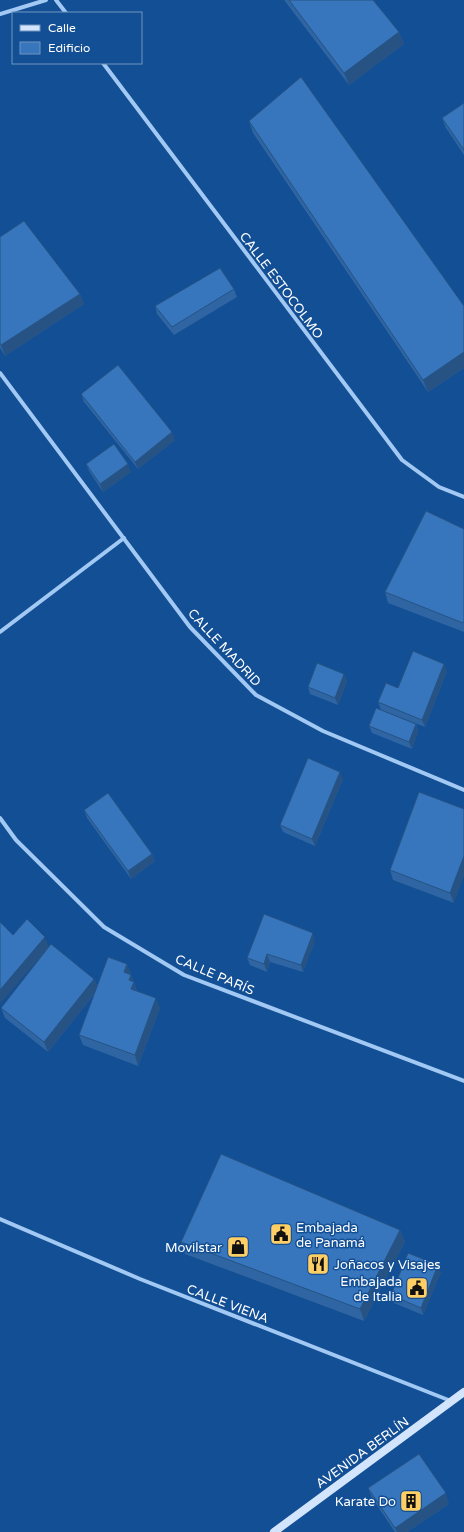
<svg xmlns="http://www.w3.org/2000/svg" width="464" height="1532" viewBox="0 0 464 1532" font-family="'Varela Round',sans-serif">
  <rect width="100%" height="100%" fill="#134f95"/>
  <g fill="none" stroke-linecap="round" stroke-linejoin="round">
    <!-- street -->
    <g stroke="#a2c9f3" stroke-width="4">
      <polyline points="56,0 66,13"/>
      <polyline points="0,14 46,0"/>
      <polyline points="103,63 402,460 439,487 464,497"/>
      <polyline points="0,373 190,627 256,695 323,731 464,790"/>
      <polyline points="0,632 124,538"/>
      <polyline points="0,818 16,840 104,927 184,975 464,1081"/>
      <polyline points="0,1219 140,1279 451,1401"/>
    </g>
    <!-- secondary -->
    <polyline stroke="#d2e5fc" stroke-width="8" points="274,1532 464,1392"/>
  </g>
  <!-- wall -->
  <g fill="#2f65a2">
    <polygon points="284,0 373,0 399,32 404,44 349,85"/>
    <polygon points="464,103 464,155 446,128 442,118"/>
    <polygon points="249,121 464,306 464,368 428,392 253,133"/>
    <polygon points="0,237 80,294 84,304 5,356 0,348"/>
    <polygon points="234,289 237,297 174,335 157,314 155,306"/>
    <polygon points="81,394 175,440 138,469 84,402"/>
    <polygon points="86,464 131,472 103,492 89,471"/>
    <polygon points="464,529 464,632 388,603 385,592"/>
    <polygon points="447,671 425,727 381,710 378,702 398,688"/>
    <polygon points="344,674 347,682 338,705 310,694 308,687"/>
    <polygon points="416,724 418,731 412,749 372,733 369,726"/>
    <polygon points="343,779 315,846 283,832 280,825"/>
    <polygon points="419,792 454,903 393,880 390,870"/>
    <polygon points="84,810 152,854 155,861 131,879 87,818"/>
    <polygon points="315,941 303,972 270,962 267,972 250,965 247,958"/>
    <polygon points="127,964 137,991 160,1008 138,1066 83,1045 79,1035 95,993 48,1052 5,1018 1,1008 94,979 97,986"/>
    <polygon points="400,1230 405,1242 364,1321 185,1254 181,1242"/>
    <polygon points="441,1272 423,1315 394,1303 391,1295"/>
    <polygon points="368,1488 449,1504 407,1532 395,1532 372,1498"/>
  </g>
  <!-- shaded-wall -->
  <g fill="#265384">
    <polygon points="399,32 404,44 349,85 344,73"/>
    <polygon points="80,294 84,304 5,356 1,345"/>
    <polygon points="464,352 464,368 428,392 423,380"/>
    <polygon points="172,432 175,440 138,469 135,462"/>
    <polygon points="128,464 131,472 103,492 100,484"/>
    <polygon points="444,664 447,671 425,727 422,720"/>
    <polygon points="344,674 347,682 338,705 335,698"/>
    <polygon points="416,724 418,731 412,749 409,742"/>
    <polygon points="340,772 343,779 315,846 312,839"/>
    <polygon points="152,854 155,861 131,879 128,871"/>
    <polygon points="464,856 464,876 454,903 450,893"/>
    <polygon points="313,933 315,941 303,972 301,965"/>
    <polygon points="45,937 49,947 0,1004 0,990"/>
    <polygon points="267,954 270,962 267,972 264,964"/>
    <polygon points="127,964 131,974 127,982 124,972"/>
    <polygon points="131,975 137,992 135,999 129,980"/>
    <polygon points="94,979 98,989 48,1052 44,1042"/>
    <polygon points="156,998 160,1008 138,1066 135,1055"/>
    <polygon points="400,1230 405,1242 364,1321 360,1309"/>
    <polygon points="438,1265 441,1272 423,1315 421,1308"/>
    <polygon points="446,1493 449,1504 407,1532 397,1532 395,1528"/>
  </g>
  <!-- building -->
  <g fill="#3776bc" stroke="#265384">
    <polygon points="289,0 373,0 399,32 344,73"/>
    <polygon points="301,77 464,306 464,352 423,380 249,121"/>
    <polygon points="464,103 464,150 442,118"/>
    <polygon points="24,221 80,294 1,345 0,343 0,237"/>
    <polygon points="220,268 234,289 172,327 155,306"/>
    <polygon points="118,365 172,432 135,462 81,394"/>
    <polygon points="114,444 128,464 100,484 86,464"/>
    <polygon points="426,511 464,529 464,621 463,623 385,592"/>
    <polygon points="413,651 444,664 422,720 378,702 386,683 398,688"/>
    <polygon points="317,663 344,674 335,698 308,687"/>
    <polygon points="376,708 416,724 409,742 369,726"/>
    <polygon points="308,758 340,772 312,839 280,825"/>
    <polygon points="419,792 464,809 464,856 450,893 390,870"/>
    <polygon points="108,793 152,854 128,871 84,810"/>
    <polygon points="264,914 313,933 301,965 267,954 264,964 247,958"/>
    <polygon points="27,919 45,937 0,990 0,922 13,935"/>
    <polygon points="51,944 94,979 44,1042 1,1008"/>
    <polygon points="108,957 127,964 124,972 131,975 129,980 134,982 131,989 156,998 135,1055 79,1035"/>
    <polygon points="221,1154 400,1230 360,1309 181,1242"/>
    <polygon points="408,1253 438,1265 421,1308 391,1295"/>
    <polygon points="419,1454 446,1493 395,1528 368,1488"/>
  </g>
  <!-- icons -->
  <defs>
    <g id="civic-square" transform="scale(1.15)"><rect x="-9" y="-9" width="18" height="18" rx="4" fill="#ffce64" stroke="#134f95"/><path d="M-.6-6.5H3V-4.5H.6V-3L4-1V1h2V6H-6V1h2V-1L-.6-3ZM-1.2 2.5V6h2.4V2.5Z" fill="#111"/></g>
    <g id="shop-square" transform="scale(1.15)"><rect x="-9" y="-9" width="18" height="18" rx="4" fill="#ffce64" stroke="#134f95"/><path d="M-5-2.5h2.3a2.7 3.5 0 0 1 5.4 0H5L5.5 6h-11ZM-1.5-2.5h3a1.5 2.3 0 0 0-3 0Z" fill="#111"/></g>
    <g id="restaurant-square" transform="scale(1.15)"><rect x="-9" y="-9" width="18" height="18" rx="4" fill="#ffce64" stroke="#134f95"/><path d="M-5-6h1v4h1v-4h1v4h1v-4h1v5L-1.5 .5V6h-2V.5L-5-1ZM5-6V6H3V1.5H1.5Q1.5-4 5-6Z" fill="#111"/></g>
    <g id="building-square" transform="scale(1.15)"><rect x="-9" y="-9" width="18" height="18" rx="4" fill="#ffce64" stroke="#134f95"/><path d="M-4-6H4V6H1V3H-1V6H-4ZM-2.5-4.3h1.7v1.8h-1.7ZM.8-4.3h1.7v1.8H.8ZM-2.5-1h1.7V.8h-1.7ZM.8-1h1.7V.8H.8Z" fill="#111"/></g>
  </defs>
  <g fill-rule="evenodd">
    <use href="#civic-square" x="281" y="1234"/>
    <use href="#shop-square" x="238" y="1247"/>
    <use href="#restaurant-square" x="318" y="1264"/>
    <use href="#civic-square" x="417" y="1288"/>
    <use href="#building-square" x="411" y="1501"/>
  </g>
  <g text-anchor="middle" stroke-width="3" stroke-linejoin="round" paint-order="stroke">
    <!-- street labels -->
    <g font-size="13" fill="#fff" stroke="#134f95">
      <text transform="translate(282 285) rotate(53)" y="5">CALLE ESTOCOLMO</text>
      <text transform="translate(225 647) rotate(47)" y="5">CALLE MADRID</text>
      <text transform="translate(215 974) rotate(23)" y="5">CALLE PARÍS</text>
      <text transform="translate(228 1303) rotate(21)" y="5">CALLE VIENA</text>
      <text transform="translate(362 1452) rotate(-36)" y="5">AVENIDA BERLÍN</text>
    </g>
    <!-- poi labels -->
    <g font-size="13" fill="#fff" stroke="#134f95" text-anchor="end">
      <text x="296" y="1232" text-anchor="start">Embajada<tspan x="296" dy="15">de Panamá</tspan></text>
      <text x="222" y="1252">Movilstar</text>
      <text x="334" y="1269" text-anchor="start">Joñacos y Visajes</text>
      <text x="402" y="1286">Embajada<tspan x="402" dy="15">de Italia</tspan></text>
      <text x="396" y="1506">Karate Do</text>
    </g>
  </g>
  <!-- legend -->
  <rect x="12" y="12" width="130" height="52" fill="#134f95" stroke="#7195bf"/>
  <rect x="20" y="25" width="20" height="6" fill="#d2e5fc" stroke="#7195bf"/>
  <text x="48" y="32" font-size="12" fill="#ffffff">Calle</text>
  <rect x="20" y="42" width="20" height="12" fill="#3776bc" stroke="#7195bf"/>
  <text x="48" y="52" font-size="12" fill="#ffffff">Edificio</text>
</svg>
